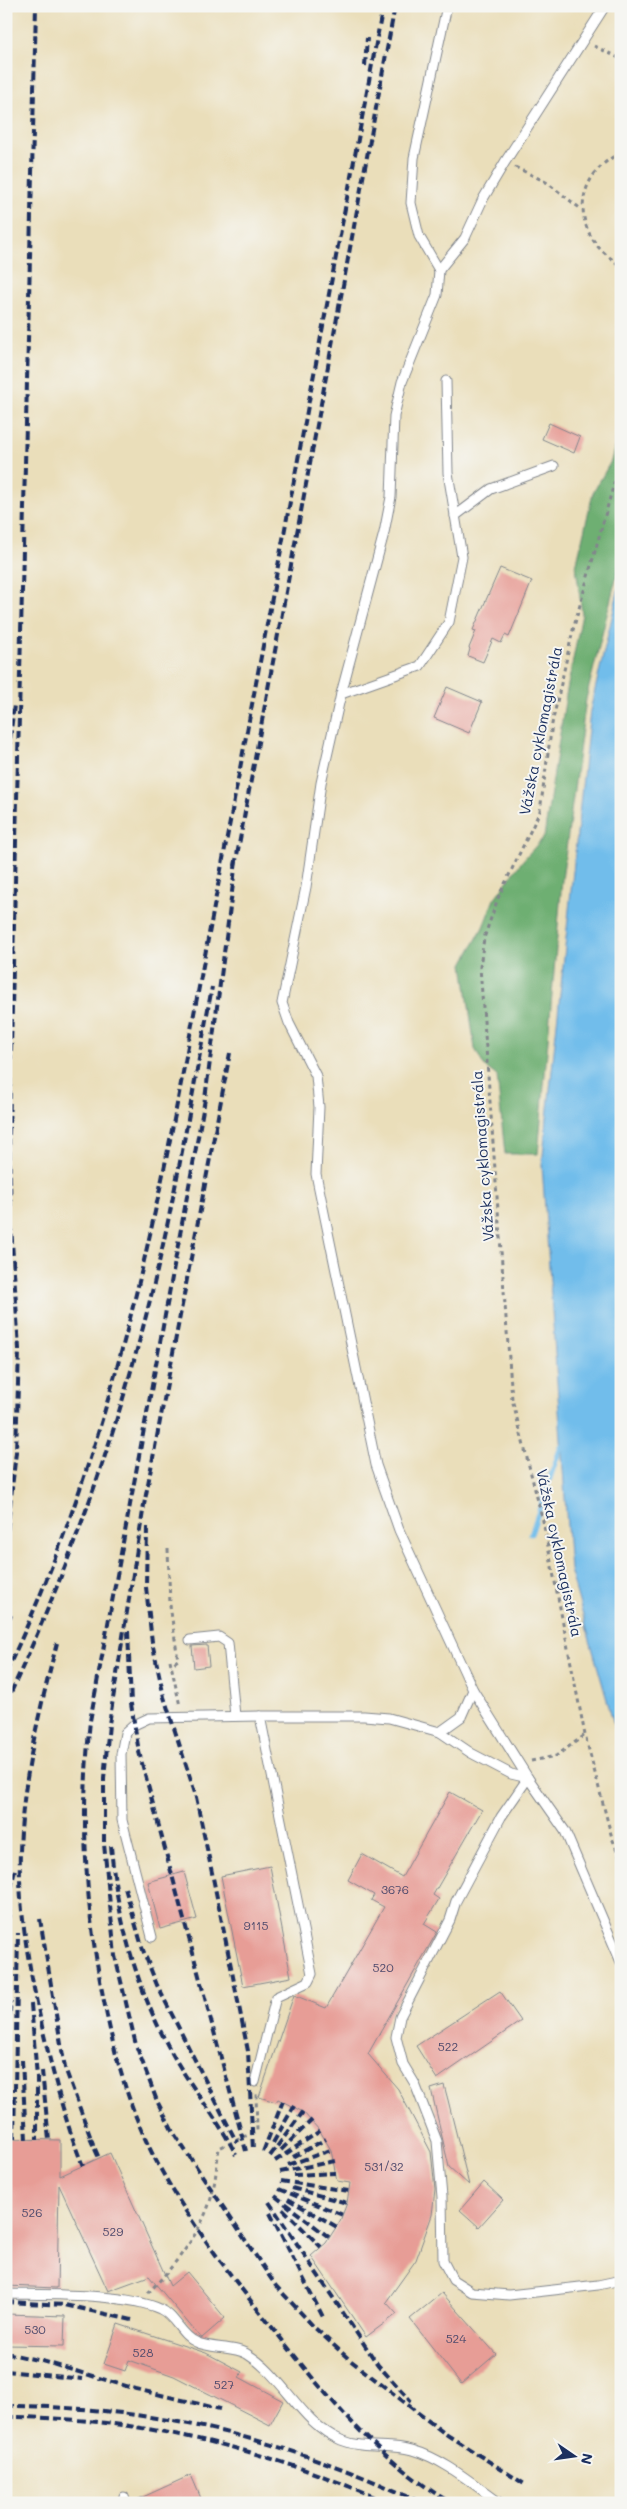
<svg xmlns="http://www.w3.org/2000/svg" width="627" height="2509" viewBox="0 0 627 2509" font-family="Mali,sans-serif">
  <rect width="100%" height="100%" fill="#f6f6f2"/>
  <filter id="ink" filterUnits="userSpaceOnUse"><feTurbulence type="fractalNoise" baseFrequency=".02" numOctaves="2"/><feDisplacementMap in="SourceGraphic" scale="10" xChannelSelector="R" yChannelSelector="G"/><feConvolveMatrix kernelMatrix="1 2 1 2 8 2 1 2 1" color-interpolation-filters="sRGB"/></filter>
  <filter id="wash" filterUnits="userSpaceOnUse"><feTurbulence type="fractalNoise" baseFrequency=".0096" numOctaves="4" result="noise"/><feDisplacementMap in="SourceGraphic" scale="20" xChannelSelector="R" yChannelSelector="G"/><feGaussianBlur stdDeviation="1.12" result="paint"/><feColorMatrix in="noise" values="0 0 0 0 0 0 0 0 0 0 0 0 0 0 0 0 0 1.4 0 .05"/><feComposite in="paint" operator="in"/></filter>
  <g filter="url(#wash)">
    <rect width="100%" height="100%" fill="#eadeba"/>
    <!-- forest -->
    <polygon fill="#6eaf72" stroke="#446f68" points="621,406 621,558 586,699 562,880 538,1154 505,1154 497,1076 484,1066 475,1049 463,964 483,927 494,899 523,860 544,837 566,695 582,614 576,566 593,493 611,461 619,428"/>
    <!-- water -->
    <polygon fill="#71bdeb" stroke="#4676a4" points="621,579 621,1749 570,1570 542,1165 590,711"/>
    <g fill="none" stroke-linecap="round" stroke-linejoin="round">
      <!-- stream -->
      <polyline stroke="#71bdeb" stroke-width="5" points="531,1534 561,1446"/>
    </g>
    <g id="blocks">
      <!-- building -->
      <g fill="#e79d96">
        <polygon points="549,423 580,437 574,453 542,439"/>
        <polygon points="500,568 532,581 509,637 505,635 501,643 493,639 483,662 468,656 470,649 469,648 476,631 473,630"/>
        <polygon points="447,687 482,702 469,733 434,718"/>
        <polygon points="207,1645 209,1666 194,1668 192,1646"/>
        <polygon points="450,1792 482,1810 433,1895 439,1899 424,1924 437,1932 368,2054 398,2089 431,2152 435,2189 432,2215 416,2260 386,2302 397,2314 366,2337 311,2256 326,2243 340,2221 347,2203 350,2183 337,2181 331,2150 320,2131 303,2112 278,2099 276,2102 259,2097 294,1995 326,2008 384,1907 371,1900 374,1895 348,1880 362,1854 402,1877"/>
        <polygon points="270,1866 291,1977 243,1986 221,1876"/>
        <polygon points="184,1872 197,1919 160,1929 148,1882"/>
        <polygon points="500,1991 521,2021 437,2079 416,2046"/>
        <polygon points="444,2085 448,2100 469,2185 449,2167 431,2089"/>
        <polygon points="6,2139 60,2140 60,2176 110,2153 170,2286 187,2272 225,2318 202,2338 199,2336 149,2276 108,2291 59,2185 57,2288 6,2286"/>
        <polygon points="484,2182 503,2200 479,2227 460,2210"/>
        <polygon points="442,2293 496,2354 461,2384 410,2319"/>
        <polygon points="6,2314 65,2316 64,2346 6,2345"/>
        <polygon points="118,2324 206,2353 242,2372 239,2377 283,2401 270,2425 174,2376 129,2360 125,2371 104,2364"/>
        <polygon points="191,2475 203,2503 132,2503 132,2502"/>
      </g>
    </g>
  </g>
  <g filter="url(#ink)">
    <use href="#blocks" fill-opacity="0" stroke="#82868c" stroke-width="1"/>
    <g fill="none" stroke-linecap="round" stroke-linejoin="round">
      <!-- service casing -->
      <g stroke="#82868c" stroke-width="11">
        <g id="service">
          <polyline points="605,6 505,162 483,199 465,238 439,270 437,295 402,382 394,416 391,497 384,533 341,694 321,783 306,887 282,1003 289,1023 316,1076 319,1107 316,1174 376,1465 399,1530 473,1690 528,1778 565,1831 621,1962"/>
          <polyline points="439,270 419,236 411,203 414,158 447,6"/>
          <polyline points="455,516 491,489 554,466"/>
          <polyline points="341,694 420,666 449,622 462,557 448,473 446,381"/>
          <polyline points="190,1640 219,1637 228,1643 235,1716"/>
          <polyline points="440,1732 461,1717 473,1690"/>
          <polyline points="152,1937 122,1820 121,1754 125,1733 134,1725 149,1718 260,1716 364,1716 389,1718 440,1732 471,1753 511,1774 528,1778 501,1817 456,1901 450,1920 400,2017 396,2037 403,2064 415,2084 437,2141 442,2197 443,2261 453,2280 472,2292 509,2295 598,2285 621,2280"/>
          <polyline points="255,2082 276,1997 308,1982 312,1974 260,1716"/>
          <path d="M6 2294C47 2295 125 2293 160 2309 175 2315 181 2336 196 2342 210 2349 235 2346 247 2354 284 2376 300 2423 341 2440 365 2450 389 2443 412 2450 444 2459 473 2484 500 2503"/>
          <polyline points="124,2497 126,2503"/>
        </g>
      </g>
      <!-- path -->
      <g stroke="#82868c" stroke-width="3" stroke-dasharray="4 4" stroke-linecap="butt">
        <polyline points="594,46 621,59"/>
        <path d="M621 153C584 169 571 212 596 244 603 254 614 259 621 268"/>
        <polyline points="515,167 546,182 581,209"/>
        <polyline points="621,458 573,630 552,724 540,811 498,898 484,938 480,967 512,1399 543,1521 585,1735 612,1838 621,1860"/>
        <polyline points="168,1549 170,1605 178,1660 171,1665"/>
        <polyline points="170,1660 180,1706"/>
        <polyline points="531,1761 556,1756 585,1735"/>
        <path d="M148 2293C175 2265 205 2229 213 2190 216 2177 217 2162 219 2148L257 2131 256 2093"/>
      </g>
      <!-- service -->
      <use href="#service" stroke="#fff" stroke-width="9"/>
      <!-- rail -->
      <g stroke="#1b2f5e" stroke-width="4" stroke-dasharray="8 4" stroke-linecap="butt">
        <polyline points="365,66 367,38"/>
        <polyline points="6,774 14,705"/>
        <path d="M236 861 205 1099 90 1721C80 1816 85 1908 104 2001 114 2053 128 2105 152 2153 186 2219 232 2278 279 2336 329 2400 380 2461 451 2503"/>
        <polyline points="235,866 395,6"/>
        <polyline points="230,1053 144,1505 109,1724 104,1779 104,1844 115,1956 136,2045 157,2101 173,2132 276,2286 315,2328 350,2360 444,2433 526,2485"/>
        <polyline points="147,1527 146,1587 152,1642 164,1697 195,1793 209,1858 248,2051 253,2150"/>
        <polyline points="6,1542 16,1452 19,1349 11,1226 9,1133 36,6"/>
        <polyline points="6,1629 11,1615"/>
        <polyline points="128,1631 131,1704 139,1752 246,2151"/>
        <path d="M57 1643C39 1711 22 1782 20 1852 18 1913 30 1972 43 2031 54 2077 65 2122 83 2166"/>
        <path d="M6 1672C93 1490 140 1296 178 1099L383 6"/>
        <path d="M6 1703C58 1592 101 1479 134 1360 169 1238 189 1112 212 987"/>
        <path d="M111 1846C117 1922 139 1997 177 2062 196 2094 220 2122 236 2155"/>
        <polyline points="125,1888 143,1950 157,1985 237,2143"/>
        <polyline points="6,1913 15,1869"/>
        <polyline points="40,1919 65,2068 93,2144"/>
        <polyline points="6,1930 10,1907"/>
        <polyline points="31,2004 37,2077 37,2140"/>
        <polyline points="6,2039 11,2002"/>
        <polyline points="22,2060 26,2140"/>
        <polyline points="42,2071 49,2140"/>
        <polyline points="90,2138 99,2158"/>
        <polyline points="14,2139 18,1933"/>
        <polyline points="273,2143 294,2106"/>
        <polyline points="281,2150 312,2120"/>
        <polyline points="263,2152 283,2101"/>
        <polyline points="270,2156 303,2112"/>
        <polyline points="293,2157 326,2139"/>
        <polyline points="275,2161 320,2131"/>
        <polyline points="288,2165 331,2150"/>
        <polyline points="280,2172 335,2161"/>
        <polyline points="293,2175 336,2173"/>
        <polyline points="281,2181 349,2191"/>
        <polyline points="292,2188 347,2203"/>
        <polyline points="279,2189 343,2215"/>
        <polyline points="275,2196 330,2238"/>
        <polyline points="288,2199 337,2227"/>
        <polyline points="269,2202 378,2365 411,2401"/>
        <polyline points="283,2209 321,2247"/>
        <polyline points="270,2213 323,2317"/>
        <polyline points="6,2302 65,2305 132,2320"/>
        <polyline points="6,2353 42,2361 136,2389 220,2409"/>
        <polyline points="6,2371 83,2379"/>
        <path d="M6 2406C155 2406 288 2440 422 2503"/>
        <path d="M6 2417C138 2417 268 2449 388 2503"/>
      </g>
    </g>
  </g>
  <g text-anchor="middle" stroke-width="4" stroke-linejoin="round" paint-order="stroke">
    <!-- number labels -->
    <g font-size="12" fill="#4e4a6c">
      <text x="395" y="1894">3676</text>
      <text x="256" y="1930">9115</text>
      <text x="383" y="1972">520</text>
      <text x="448" y="2051">522</text>
      <text x="384" y="2171">531/32</text>
      <text x="32" y="2217">526</text>
      <text x="113" y="2236">529</text>
      <text x="35" y="2334">530</text>
      <text x="456" y="2343">524</text>
      <text x="143" y="2357">528</text>
      <text x="224" y="2389">527</text>
    </g>
    <!-- street labels -->
    <g font-size="15" fill="#1b2f5e" stroke="#f6f6f2">
      <text transform="translate(541 731) rotate(-79)" y="5">Vážska cyklomagistrála</text>
      <text transform="translate(483 1156) rotate(-94)" y="5">Vážska cyklomagistrála</text>
      <text transform="translate(559 1553) rotate(78)" y="5">Vážska cyklomagistrála</text>
    </g>
  </g>
  <!-- margin -->
  <rect width="627" height="2509" fill="none" stroke="#f6f6f2" stroke-width="25"/>
  <!-- north arrow -->
  <g transform="translate(574 2456) rotate(103)" stroke="#f6f6f2" stroke-width="4" paint-order="stroke">
  <path d="M0-4L9 19L0 12L-9 19Z" fill="#1b2f5e"/>
  <text y="-8" font-size="14" font-weight="bold" text-anchor="middle" fill="#1b2f5e">N</text>
  </g>
</svg>
